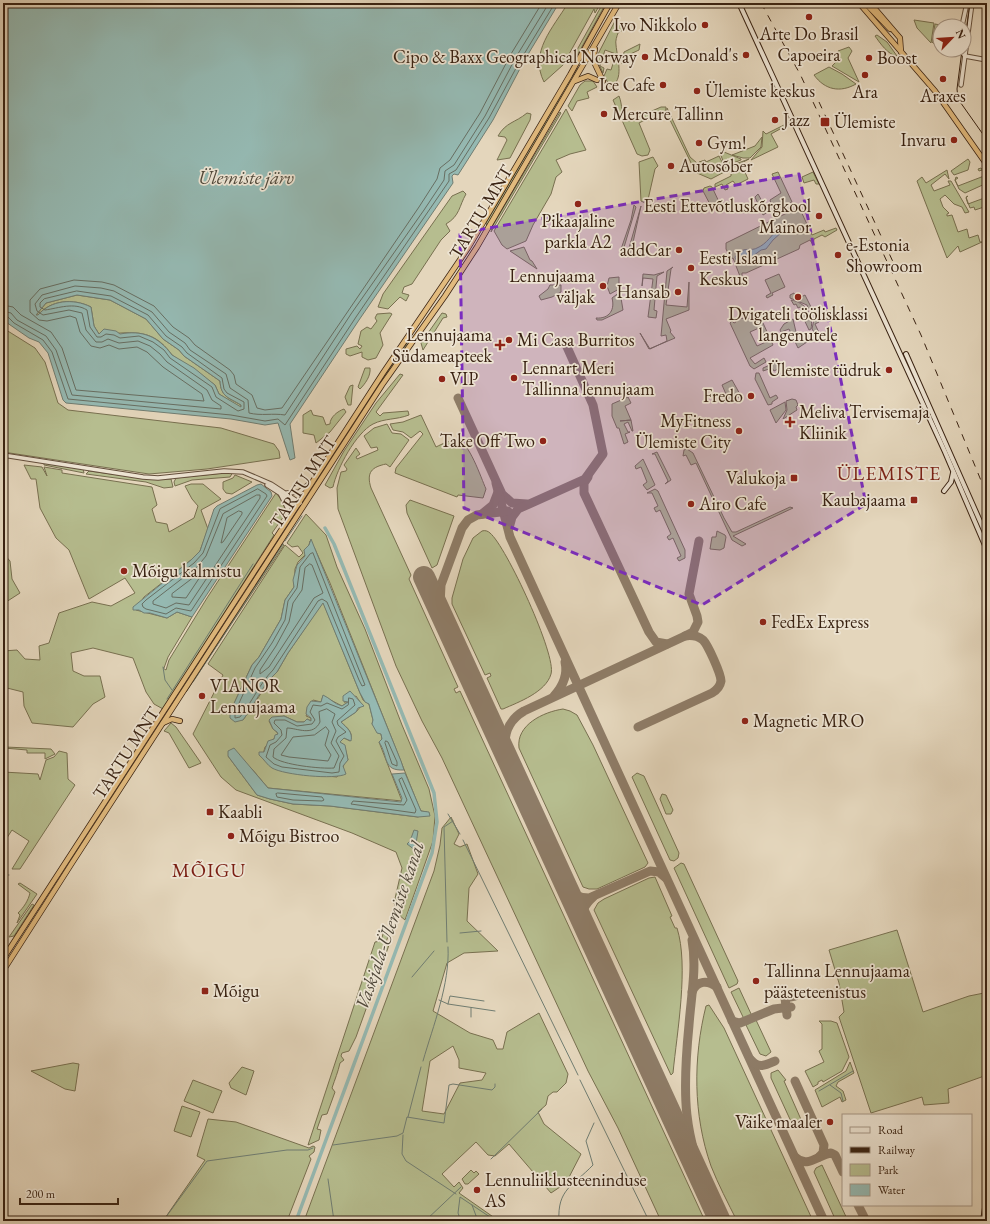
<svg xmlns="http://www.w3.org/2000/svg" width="990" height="1224" viewBox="0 0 990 1224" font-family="'EB Garamond',serif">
  <rect width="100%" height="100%" fill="#e4d6bc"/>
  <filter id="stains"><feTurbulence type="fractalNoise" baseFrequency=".005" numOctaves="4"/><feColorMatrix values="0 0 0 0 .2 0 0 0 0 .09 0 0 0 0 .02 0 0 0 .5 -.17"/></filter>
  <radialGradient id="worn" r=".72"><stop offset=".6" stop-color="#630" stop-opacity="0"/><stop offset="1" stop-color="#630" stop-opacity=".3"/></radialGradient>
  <!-- green -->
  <g fill="#b6bd8f" stroke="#787050" fill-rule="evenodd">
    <path d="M568 3H601L595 13 594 9 563 65 544 82C529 52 553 28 568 3Z"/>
    <polygon points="603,3 606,3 573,63 573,57"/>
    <polygon points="914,20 934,23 931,43 917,28"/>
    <path d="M615 21 624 24 626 28 618 33C617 36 615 41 616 45 617 57 625 82 610 86L604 76 607 69 611 70 616 54 605 50 600 66 604 68 603 73 596 58Z"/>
    <polygon points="935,24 946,26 940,26 940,50 942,51 932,42"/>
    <path d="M877 35 887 42 897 56C888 55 880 43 875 36Z"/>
    <polygon points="640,44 639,50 626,56 622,64 624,52"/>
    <polygon points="849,47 852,51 848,58 859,82 832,66 840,58 838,51"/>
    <path d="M829 67 842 74 856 84C840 93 825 90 814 75Z"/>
    <polygon points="577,68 579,69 487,226 486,223"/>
    <polygon points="585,81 593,81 597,87 587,92 589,98 577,101 572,111 568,106 580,85"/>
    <path d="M619 96C623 105 620 116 629 121L661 107H666L665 117 659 113 639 123 650 150 648 155 642 156 637 154 613 100Z"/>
    <polygon points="667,108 690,157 697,163 696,173 670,120 666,119"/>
    <polygon points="566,109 586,150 570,154 556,160 562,172 556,177 551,194 533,225 526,241 507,249 502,245 494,231"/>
    <polygon points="560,112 561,113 491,232 492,227"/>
    <path d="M527 113 531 114 530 120 510 158 497 160 507 140 505 137 498 136C506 122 515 123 527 113Z"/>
    <polygon points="791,123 771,134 778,147 751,160 762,147 763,131 766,134 790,122"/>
    <polygon points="762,137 761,147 750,158 743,158 732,155 755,146"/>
    <polygon points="724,152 741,159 741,160 725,166 720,153"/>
    <polygon points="719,156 723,164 721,168 710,173 699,169 699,162 705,160 706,162"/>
    <polygon points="653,157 658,166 655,169 647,204 641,201 639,162"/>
    <polygon points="749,159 711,179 697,173 699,170 711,173"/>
    <polygon points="968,159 970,162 968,170 954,175 951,171"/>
    <polygon points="981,168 987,176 987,183 965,193 959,189 955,180 956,177 958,178 955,180 958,186 984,176 982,170 979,171 978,169"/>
    <polygon points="740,170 744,170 748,179 736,185 733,181 726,185 728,189 725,190 722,184 715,187 715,184 731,176 731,174"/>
    <polygon points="947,170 949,179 945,174 931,185 934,191 950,185 948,181 951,181 969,212 965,213 962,207 954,204 945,195 940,199 943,207 949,213 947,214 947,216 952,215 958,232 967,229 969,238 978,235 980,242 982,242 960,252 958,246 947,258 917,181 922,177 926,183"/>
    <polygon points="778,172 792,202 773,211 770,200 781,193 772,174"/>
    <polygon points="813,172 819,184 816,184 814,180 804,183 802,177"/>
    <polygon points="710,186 712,187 720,204 713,210 703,191 704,188"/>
    <path d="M463 191 466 194C459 206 460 216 446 224L450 231 441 240 412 284 404 287 402 293 409 295 406 301 400 297 388 309 378 307 383 294 452 196Z"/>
    <polygon points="758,194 768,212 763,215 755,197"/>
    <polygon points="968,196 966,198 968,204 987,197 987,206 975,210 974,207 970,208 966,197"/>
    <polygon points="634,205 636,207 622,254 620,252 631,220"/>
    <polygon points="641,206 630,256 627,255"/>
    <polygon points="792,206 792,211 799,207 812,235 824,230 825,232 836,228 837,230 825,237 822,235 814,239 813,245 810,240 800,245 799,249 746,273 742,273 742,278 741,279 733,258 731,259 726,249 726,243 789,212 788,208"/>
    <polygon points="524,247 530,260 532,261 537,269 510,251"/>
    <polygon points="673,267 671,269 666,305 687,307 689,282 689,310 666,319 671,331 670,332 675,338 649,349 640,333 650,349 667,341 666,335 661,336 667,271"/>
    <polygon points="664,272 657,276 654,310 657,311 656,318 648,317 653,279 643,278 642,286 643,274 654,275"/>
    <polygon points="779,274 785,287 772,293 773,295 767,298 766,296 771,293 765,280"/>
    <polygon points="619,277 619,289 610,294 607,286 609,278"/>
    <polygon points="550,285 561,285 561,292 552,297 541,300 539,296 548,289"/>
    <path d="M620 292 623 310 602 320H597L596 318C610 319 615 309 612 298Z"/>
    <polygon points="794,293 797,299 805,295 812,309 808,308 807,305 790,298 790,295"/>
    <path d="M77 295 110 300 146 319 163 339 179 350 184 356 220 381C221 397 229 398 241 405V408L219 394 215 385 172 355C151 325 129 334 99 334L94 326 91 307C73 298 51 300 38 315H36L46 303Z"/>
    <path d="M791 300C805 302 814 315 811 329L809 330 801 313 803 312 800 307 798 308 796 304 794 305Z"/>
    <polygon points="390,313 392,314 380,333 383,345 376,358 368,360 362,357 362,352 350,356 346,354 346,349 357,346 360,349 362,346 358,344 361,331 367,327 371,329 377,321 375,318 377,314"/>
    <polygon points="442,313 446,314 447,317 443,318 423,350 421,343"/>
    <polygon points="815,314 819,322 815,324 821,337 813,341 809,334 814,332 812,329"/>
    <path d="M753 317 756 322 758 321 763 323 773 345 750 358 755 364 764 358 766 362 754 369 750 366 730 323 732 321 734 323 736 322 735 320 744 318 746 320ZM759 328 766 342 757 346 750 332Z"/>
    <polygon points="793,319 796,332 800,333 804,342 807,342 798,348 789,329 781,332 780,330 784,324"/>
    <polygon points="3,328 35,348 45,362 58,403 68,410 221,428 274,444 279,451 280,458 207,469 149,474 3,452"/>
    <polygon points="410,339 410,342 317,482 316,481 378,385"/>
    <polygon points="777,362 782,367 774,371 772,368 763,371 763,368"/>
    <path d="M365 368H370C371 376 365 384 360 389L358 387Z"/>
    <polygon points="756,373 759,373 770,398 776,395 778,398 772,402 772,404 768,405 755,379"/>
    <path d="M400 374 403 375 376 412 380 416 383 413 408 411 409 415C396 420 385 418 373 424 356 433 337 468 333 487L330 488 325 485 344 451 376 403Z"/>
    <polygon points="732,380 741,396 729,401 722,385"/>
    <polygon points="353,385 351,405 348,405 345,397 350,386"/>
    <polygon points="628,397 631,403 625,406 631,420 620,421 631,420 633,431 632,431 628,422 624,424 628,432 630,432 625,434 628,442 624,444 619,428 617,428 612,416 612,404"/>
    <polygon points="792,399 796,400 798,405 796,407 797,410 783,419 787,410 786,401"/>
    <polygon points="785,402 786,410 776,423 770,410"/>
    <path d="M344 409 346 412 330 432 316 443 314 435 303 433V415L311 410 313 415 323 417 326 425 330 424C330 417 338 411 344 409Z"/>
    <path d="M421 415 436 447C442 444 450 440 457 440 469 441 481 478 486 489L483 498 458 495 457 497 395 473 396 468 423 434 420 431 411 438 403 432 393 430 390 424 403 422Z"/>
    <path d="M387 424 392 433 401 434 409 440 390 467 386 464C372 467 366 472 371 488L411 575 409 579 458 687 454 689 456 693 460 691 705 1221H661L618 1128 588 1071 442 758 422 721 396 666 338 509 337 488 341 472 346 471 347 469 344 465 356 448 360 454 356 457 357 459 378 450 377 447 371 448 364 436 374 428Z"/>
    <polygon points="687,449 693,453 724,518 732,532 736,532 790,507 793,508 733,536 746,544 742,546 732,540 696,463 691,465 686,455 683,456 684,450"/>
    <polygon points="657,452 671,480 665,484 668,481 655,454 652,454"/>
    <polygon points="643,459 655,485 647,490 643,485 647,482 641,467 636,469 635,466"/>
    <polygon points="44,463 83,469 84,473 44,465"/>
    <polygon points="24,465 42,467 47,476 44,467 62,470 62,473 152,487 157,505 152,509 156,522 167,524 169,532 194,518 198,506 192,499 185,486 191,484 203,484 221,499 201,510 208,529 200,551 191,560 144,597 136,610 167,618 177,612 192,617 168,657 164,668 163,668 166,670 169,660 207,598 276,493 285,504 284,516 272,533 274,535 163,709 154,704 146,692 133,658 93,648 71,653 73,671 84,676 100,676 105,697 93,704 73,727 32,723 24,706 23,692 3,687 3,651 17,650 25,659 40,660 39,646 49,643 59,613 92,602 111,606 135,593 125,578 89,599 69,550 56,538 40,508 36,479 31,479"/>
    <polygon points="89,471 149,479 171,479 173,487 164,488 146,482 86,474"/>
    <polygon points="233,472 230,477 192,480 175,486 174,482 176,478"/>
    <polygon points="235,475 252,482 232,494 226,493 223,489 223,482 233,478"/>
    <polygon points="655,489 658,491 685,550 685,558 679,561 677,558 681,556 673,538 669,540 667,537 671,534 660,510 656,512 654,508 658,506 652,493 647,493"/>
    <polygon points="410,500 454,516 437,565 432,568 407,513 406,505"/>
    <path d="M306 514 326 535 337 567 365 629 402 725 429 789 435 816 433 841 405 920 399 915 394 903 402 868 396 852 352 833 236 790 221 777 193 734 223 675 208 664 285 545 299 557 303 553 298 546 292 547 287 543ZM310 541 315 549 330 583 419 807 421 811 427 812 418 817 330 806 293 804 270 799 257 795 228 756 252 769 268 788 402 801 379 742 382 739 381 734 372 724 373 720 369 704 363 700 360 693 323 602 288 653 277 672 267 682 264 689 243 720 230 712 252 665 259 657 281 619 285 600 294 587 295 569 298 562 306 554 304 550 309 545ZM323 696 342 706 348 702H344L356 696 362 705 356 712 341 722C347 728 354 732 350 741L344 738 340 742 345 748 348 760 344 764 343 768 337 777 287 772 262 758 265 747 278 735 277 732 273 729 269 721 284 716 297 722H304L307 719 311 721V718L306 716 313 700 321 702Z"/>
    <path d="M482 531C485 530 488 531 490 533 506 546 557 656 551 674 546 692 519 702 503 709H501L487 678 491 676 490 673 485 675 452 604V598L463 559 473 538Z"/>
    <polygon points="717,531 725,535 726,537 724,548 720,550 710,549 712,537 716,537"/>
    <polygon points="282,544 284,545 186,692"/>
    <polygon points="3,553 10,561 12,579 20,593 3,604"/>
    <path d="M563 709 570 711 577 715 593 745 648 863 645 867 597 889H589L583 887 519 748C516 725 543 712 563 709Z"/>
    <polygon points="171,723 176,727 201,763 189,768 169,733 164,731"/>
    <polygon points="5,747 51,749 55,754 45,759 45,753 27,753 27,750 4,748"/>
    <polygon points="59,751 67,753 68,779 75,785 20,869 12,869 29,841 12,830 3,844 3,772 38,774 40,780 46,760 54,757"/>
    <polygon points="637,773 644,776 679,853 678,858 674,861 670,860 632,777"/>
    <polygon points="662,794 666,795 673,810 671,814 666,814 660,799"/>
    <path d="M451 817 459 834 454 844 460 847 467 844 478 874 469 888 467 921 498 951 464 953 447 963 433 1011 470 1033 493 1040 497 1049H503L507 1032 539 1013 568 1074 566 1083 557 1092H553L548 1096 546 1105 538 1112 544 1124 581 1154 566 1183 551 1193 509 1144 495 1156 488 1155 476 1142 442 1174 454 1187 459 1182 463 1188 459 1193 499 1221H304L434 871 440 845 442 828ZM453 1046 459 1060V1068L486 1073 482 1080 460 1083 444 1114 422 1111 430 1061Z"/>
    <polygon points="681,863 684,864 738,981 737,984 729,988 674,868"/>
    <path d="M655 877 672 916 670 917 675 928H677C689 966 677 1032 673 1073L671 1075 594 910 598 903 604 899 649 878Z"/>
    <path d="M20 883 37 894 17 923 20 915 18 913C24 907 28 901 30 893L18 884Z"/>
    <polygon points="32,904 34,905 14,936 9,937"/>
    <path d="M383 927 389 934 386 942 389 945 356 1037 349 1051 342 1053 341 1056 344 1060 340 1063C338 1072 335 1079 332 1088L335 1092 327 1114 322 1115 317 1129 321 1130 319 1140 308 1145 375 942 381 941 383 934 381 928Z"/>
    <polygon points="897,930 923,1012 969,996 984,993 985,1003 987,1003 987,1075 948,1089 949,1103 924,1105 922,1097 871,1113 839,1017 844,1012 839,983 829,950"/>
    <polygon points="739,988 752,1016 744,1019 731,992"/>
    <path d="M709 1005 724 1028 813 1221H737C728 1203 718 1184 711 1166 693 1115 693 1058 706 1006Z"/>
    <polygon points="756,1020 771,1052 766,1056 760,1054 746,1025"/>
    <polygon points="819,1021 831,1021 837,1023 849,1057 842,1071 823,1082 822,1080 818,1082 818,1084 813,1087 805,1071 824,1062 819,1051 822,1049 822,1024"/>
    <polygon points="850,1062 854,1073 838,1082 836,1086 843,1091 846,1100 842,1102 840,1097 822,1107 815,1090 846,1071"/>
    <polygon points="73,1063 79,1064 75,1091 65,1089 31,1071"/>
    <polygon points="242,1067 254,1071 246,1095 231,1088 229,1083"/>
    <polygon points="778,1070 786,1080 784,1081 803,1124 800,1127 794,1128 771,1078 771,1073"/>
    <polygon points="193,1080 222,1091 213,1113 184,1101"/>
    <polygon points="182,1106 200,1112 191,1137 174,1131"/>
    <polygon points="208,1119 236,1122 309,1148 313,1146 315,1147 314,1152 309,1156 311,1159 287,1221 163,1221 205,1160 197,1156"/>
    <polygon points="822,1165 848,1221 836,1221 814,1172 816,1168"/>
    <polygon points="471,1170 474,1173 476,1171 479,1174 468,1184 465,1184 462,1179"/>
  </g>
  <!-- water -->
  <g fill="#95b9b2" stroke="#707d72" fill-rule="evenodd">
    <path d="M3 3H559L524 61 493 120 458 175 454 174 452 176 453 183 359 320 290 424 295 458 290 460 278 423 265 425 231 419 66 403 63 400 48 353 39 342 29 338 3 320ZM77 295 110 300 146 319 163 339 179 350 184 356 220 381C221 397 228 397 241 405V407L219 394 215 385 194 368 172 355C158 336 142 330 120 334L116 331 104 329 99 334 94 326 91 307C73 298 51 300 38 315H36L46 303Z"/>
    <path d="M780 227 783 231 773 240 766 249 761 250 745 262 736 260 735 257C744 245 749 252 757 248 767 244 772 234 780 227Z"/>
    <polygon points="261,484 271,492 272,496 192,617 177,612 167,618 150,613 144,613 139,610 133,610 133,607 191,560 200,551 214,509 217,506 257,485"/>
    <path d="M311 539 401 761 404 770C382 771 389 757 379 742L382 739 381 734 377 733 372 724 373 720 369 704 365 702 360 693 323 603 288 653 277 672 267 682 248 713 243 720 235 722 230 718V712L252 665 259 657 281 619 285 600 294 587 293 580 297 565 305 556 304 550 309 545Z"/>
    <path d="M350 691 364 706 358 708 356 712 341 722C347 728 353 732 351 741L344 738 340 742 345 745 348 760 343 766 346 774C335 780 284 775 272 768 267 765 264 759 259 755V752H264L268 741 274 739 275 735 278 734 277 732 273 729 269 720 272 717 284 716 297 722H304L307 719 311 721V718L306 714 307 707 311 701 321 702 323 695C330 698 334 704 342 706L348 702 343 701V696Z"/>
    <polygon points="234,748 268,788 401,802 402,798 392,774 405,773 421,811 429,812 430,816 418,817 330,806 293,804 270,799 257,795 228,756 228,751"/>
    <polygon points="414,830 418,831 415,850 407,844 410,841"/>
  </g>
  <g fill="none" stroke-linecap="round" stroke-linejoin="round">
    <!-- shore -->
    <g stroke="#676e62" stroke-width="1">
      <path d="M77 291 111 296 148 315 166 336 182 347 187 353 222 378 224 389 227 393 244 402V409L238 411 216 397 212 387 170 358 164 350 153 342 139 336 120 338 114 335 106 334 101 337H97L90 327 87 310C74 302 59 308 45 310L40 307V303L44 299Z"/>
      <polyline points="3,305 13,307 21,315 51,332 62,348 76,390 204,401 202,394 163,367 147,352 137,347 119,349 109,345 100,348 91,346 80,332 76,318 70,316 47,321 39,320 30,312 30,300 40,289 74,280 102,282 114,285 154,306 173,327 189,338 195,345 230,370 234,375 236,384 252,395 257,408 265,410 282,408 419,207 437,179 440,168 450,160 480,113 511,54 542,3"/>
      <path d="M3 311 11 313 17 320 46 336 56 350 72 395 221 409V406L212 400 207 390 167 362 160 354 150 346 138 341 119 343 108 339 102 342H96L86 330 82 313 69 310 43 315 37 311 35 304 42 295 75 286 101 288 114 291 152 312 169 332 185 343 190 350 226 374 230 388 248 400 249 413C261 416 273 413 285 415L351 314 424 210 444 180 445 171 454 165 485 116 516 57 549 3"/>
      <polyline points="3,316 8,317 14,323 43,340 52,352 68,399 231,415 265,421 278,419 285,425 356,317 449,181 449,174 456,170 489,118 521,59 555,3"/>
      <polygon points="258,489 266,494 267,496 191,611 176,608 166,614 146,609 143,607 142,604 146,600 194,563 203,553 220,509"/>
      <polygon points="257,495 260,495 260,498 189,605 176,603 166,608 153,604 153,601 197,567 206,556 223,514"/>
      <polygon points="239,511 242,512 242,514 223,542 221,543 227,518"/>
      <path d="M313 553 365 685 362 686 359 680 327 602 322 599 318 601 273 670C260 683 252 702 240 717L235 718V712L255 668 272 643 285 620 288 601 297 588 300 567 310 554Z"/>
      <polygon points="310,564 312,565 323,593 314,598 269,667 260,674 260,670 276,646 289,622 293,603 302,590 305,568"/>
      <polygon points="197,575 199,575 200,577 186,598 172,597 172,594"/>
      <polygon points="349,698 353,699 355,705 337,721 338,725 346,732 338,737 336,741 344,756 340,763 339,772 332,773 282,767 274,764 266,757 270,745 276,742 282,735 281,730 274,723 275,720 285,720 297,726 312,724 315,720 310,712 313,705 321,706 327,703 342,709 348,705"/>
      <path d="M327 709 335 714 332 722 336 731 331 743 339 756 334 768C321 769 282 765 273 757L274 749 286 738 287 728C297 728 313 737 320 722L319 712Z"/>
      <polygon points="326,727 329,731 325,745 331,755 328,761 289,757 281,755 293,737 314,735"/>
      <polygon points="386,741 388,742 397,762 397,766 392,764 385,743"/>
      <polygon points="402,778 416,810 415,813 351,804 353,801 404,805 407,800 399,780"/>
      <polygon points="278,793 322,797 324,800 322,801 293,800 277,797 276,794"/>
    </g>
    <!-- stream -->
    <g stroke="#707d72" stroke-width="1">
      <polyline points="285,541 302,516"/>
      <polyline points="163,667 165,680 172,690"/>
      <polyline points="193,682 283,544"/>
      <polyline points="167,699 253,564"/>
      <polyline points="448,814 460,834"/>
      <polyline points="463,840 578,1075"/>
      <polyline points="4,875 9,875"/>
      <polyline points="460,933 481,931"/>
      <polyline points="447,942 444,827 453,821"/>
      <polyline points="412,977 434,951"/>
      <polyline points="439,1000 448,1004 495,1011"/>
      <polyline points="448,1004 450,996 484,1001"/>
      <polyline points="471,1017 471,1008"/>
      <path d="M423 1061C433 1026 450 984 448 947"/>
      <polyline points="580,1080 649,1221"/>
      <polyline points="830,1085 841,1093 843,1101"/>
      <polyline points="819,1091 853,1071"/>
      <polyline points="408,1117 421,1067"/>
      <polyline points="403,1135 402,1154 406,1161 456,1194"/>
      <polyline points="333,1145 397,1136 403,1133 407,1117 444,1123 449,1085 453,1084 492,1090 495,1087 495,1084"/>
      <polyline points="491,1159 542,1109"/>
      <polyline points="328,1179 334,1221"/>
      <polyline points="472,1205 478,1221"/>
      <polyline points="435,1219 437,1221"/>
      <polyline points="163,1221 207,1161 287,1150 308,1150 313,1148"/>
      <polyline points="425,1221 461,1187"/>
      <polyline points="461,1221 458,1213 460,1197 496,1221"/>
      <path d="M559 1221C557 1189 573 1186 593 1165L586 1141 594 1123"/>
    </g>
    <!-- canal -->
    <polyline stroke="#95b9b2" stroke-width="3.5" points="296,1221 432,853 437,822 434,793 334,544 325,528"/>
    <!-- taxiway -->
    <g stroke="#8e7c67" stroke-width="9">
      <polyline points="458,398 502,494 512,503 527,504"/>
      <polyline points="588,477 584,483 584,493 649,632 656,642 667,644"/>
      <polyline points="496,483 510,537 824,1221"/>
      <polyline points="482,514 493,505 498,492"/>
      <polyline points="509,528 512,517 518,509 585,479 603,454 593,405 567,347"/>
      <polyline points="442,618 440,605 441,585 462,528 468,520 477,515 508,511"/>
      <polyline points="685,636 693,632 698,622 697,616 689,594 699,541"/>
      <path d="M554 696C563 686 568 675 565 662"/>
      <path d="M507 757C502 738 507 721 524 711L685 636C691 635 698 636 703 640 708 645 721 674 721 681 720 687 717 690 712 693L638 727"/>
      <path d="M567 887C573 894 578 898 589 898L650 871 659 872 666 878"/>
      <path d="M583 922C581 911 585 904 593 897"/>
      <path d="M692 940C697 968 691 997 689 1025 682 1096 683 1134 711 1200"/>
      <path d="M692 992C697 980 708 980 717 987"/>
      <polyline points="787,1015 785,998 795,996"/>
      <polyline points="732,1021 740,1023 774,1009 791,1007"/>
      <path d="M751 1060C758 1069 766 1065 775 1061"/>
      <polyline points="795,1081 824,1145 823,1153 819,1157"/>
      <path d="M795 1157C807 1169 818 1155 831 1153L835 1155 843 1172"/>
      <polyline points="858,1205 866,1221"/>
    </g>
    <!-- runway -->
    <polyline stroke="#8e7c67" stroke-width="22" points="424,577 720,1221"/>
    <!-- tertiary casing -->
    <g stroke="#644f3c" stroke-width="5.5">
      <g id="tertiary">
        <polyline points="962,26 967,3"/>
        <polyline points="960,50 965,56"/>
        <polyline points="965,56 987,60"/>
        <polyline points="961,85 972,3"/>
        <polyline points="3,455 143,477 158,478 224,471 243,472 271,484 300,503"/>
        <polyline points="267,485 298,505"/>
        <polyline points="287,493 299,492 309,484"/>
        <polyline points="281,495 288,509 287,519"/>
      </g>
    </g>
    <!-- secondary casing -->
    <g stroke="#392212" stroke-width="6">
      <g id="secondary">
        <polyline points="739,3 945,452 987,550"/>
        <polyline points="906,354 987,537"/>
        <polyline points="944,491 951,482 953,473"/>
        <polyline points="983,1221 987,1195"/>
      </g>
    </g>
    <!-- trunk casing -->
    <g stroke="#392212" stroke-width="6">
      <g id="trunk">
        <polyline points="859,3 935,91 987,165"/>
        <polyline points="865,3 890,29"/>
        <polyline points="870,3 900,38 901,52"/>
        <polyline points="595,49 593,60 603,81"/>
        <polyline points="575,81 588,76 597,80"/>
        <polyline points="163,723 172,719 180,721"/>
        <polyline points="3,959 383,373 468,248 570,75 610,3"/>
        <polyline points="3,971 72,863 382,385 445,296 477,247 619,3"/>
      </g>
    </g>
    <!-- tertiary -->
    <use href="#tertiary" stroke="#ede4d3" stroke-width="3.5"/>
    <!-- secondary -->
    <use href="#secondary" stroke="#ede4d3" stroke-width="4"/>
    <!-- trunk -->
    <use href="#trunk" stroke="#e2bb7e" stroke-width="4.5"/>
    <!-- tram -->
    <g stroke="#392212" stroke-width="1">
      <polyline points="962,50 957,89 958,99 987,140"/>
      <polyline points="964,50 970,3"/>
    </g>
    <!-- rail -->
    <g stroke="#392212" stroke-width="1" stroke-dasharray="7 7" stroke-linecap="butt">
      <polyline points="761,3 801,76 921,335 987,495"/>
      <polyline points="819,102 894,264"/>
    </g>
  </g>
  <!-- marked area -->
  <path fill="#7b2cbf" fill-opacity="0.2" stroke="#7b2cbf" stroke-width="3" stroke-dasharray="8 5" stroke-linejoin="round" d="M799 174 866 504 702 605 464 508 460 233Z"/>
  <!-- markers -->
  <g fill="#8f2418" stroke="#ede4d3" stroke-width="1.5">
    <circle cx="809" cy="17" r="4"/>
    <circle cx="705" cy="25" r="4"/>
    <circle cx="746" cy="55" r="4"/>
    <circle cx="645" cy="57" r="4"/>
    <circle cx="869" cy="58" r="4"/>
    <circle cx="865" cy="75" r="4"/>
    <circle cx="943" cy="79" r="4"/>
    <circle cx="663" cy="85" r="4"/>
    <circle cx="697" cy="91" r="4"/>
    <circle cx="604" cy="114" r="4"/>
    <circle cx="775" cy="120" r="4"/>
    <rect x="820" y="117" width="10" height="10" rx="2"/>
    <circle cx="954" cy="140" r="4"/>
    <circle cx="699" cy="143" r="4"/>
    <circle cx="671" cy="166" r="4"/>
    <circle cx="578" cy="204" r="4"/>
    <circle cx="819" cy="216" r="4"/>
    <circle cx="679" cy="250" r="4"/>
    <circle cx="838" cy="255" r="4"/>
    <circle cx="691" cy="268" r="4"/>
    <circle cx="603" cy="286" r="4"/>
    <circle cx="678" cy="292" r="4"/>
    <circle cx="798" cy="297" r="4"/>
    <circle cx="509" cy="340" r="4"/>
    <path d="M498 339h4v4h4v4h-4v4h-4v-4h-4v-4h4z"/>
    <circle cx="889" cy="370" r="4"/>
    <circle cx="514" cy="378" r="4"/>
    <circle cx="442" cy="379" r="4"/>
    <circle cx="751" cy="396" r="4"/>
    <path d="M788 416h4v4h4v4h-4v4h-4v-4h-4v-4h4z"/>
    <circle cx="739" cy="431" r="4"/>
    <circle cx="543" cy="441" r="4"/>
    <rect x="790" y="474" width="8" height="8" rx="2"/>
    <rect x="910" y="496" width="8" height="8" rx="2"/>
    <circle cx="691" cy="504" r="4"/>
    <circle cx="124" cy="571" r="4"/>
    <circle cx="763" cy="622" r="4"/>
    <circle cx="202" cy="696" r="4"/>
    <circle cx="745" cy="721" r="4"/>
    <rect x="206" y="808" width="8" height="8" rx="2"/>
    <circle cx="231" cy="836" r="4"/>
    <circle cx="756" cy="981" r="4"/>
    <rect x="201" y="987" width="8" height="8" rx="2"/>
    <circle cx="830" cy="1122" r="4"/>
    <circle cx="477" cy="1190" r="4"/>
  </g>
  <g text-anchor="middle" stroke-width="3.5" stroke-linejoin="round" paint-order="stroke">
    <!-- poi labels -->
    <g font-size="18" fill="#392212" stroke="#ede4d3" text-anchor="start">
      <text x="697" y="31" text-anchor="end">Ivo Nikkolo</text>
      <text x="809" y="40" text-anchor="middle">Arte Do Brasil<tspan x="809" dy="21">Capoeira</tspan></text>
      <text x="738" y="61" text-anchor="end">McDonald's</text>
      <text x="637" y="63" text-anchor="end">Cipo &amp; Baxx Geographical Norway</text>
      <text x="877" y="64">Boost</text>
      <text x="655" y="91" text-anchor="end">Ice Cafe</text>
      <text x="705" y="97">Ülemiste keskus</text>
      <text x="865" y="98" text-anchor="middle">Ara</text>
      <text x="943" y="102" text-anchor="middle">Araxes</text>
      <text x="612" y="120">Mercure Tallinn</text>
      <text x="783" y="126">Jazz</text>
      <text x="834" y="128">Ülemiste</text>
      <text x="946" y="146" text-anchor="end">Invaru</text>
      <text x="707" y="149">Gym!</text>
      <text x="679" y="172">Autosõber</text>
      <text x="811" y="212" text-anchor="end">Eesti Ettevõtluskõrgkool<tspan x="811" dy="21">Mainor</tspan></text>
      <text x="578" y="227" text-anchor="middle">Pikaajaline<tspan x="578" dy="21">parkla A2</tspan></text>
      <text x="846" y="251">e-Estonia<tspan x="846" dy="21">Showroom</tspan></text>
      <text x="671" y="256" text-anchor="end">addCar</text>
      <text x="699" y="264">Eesti Islami<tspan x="699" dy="21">Keskus</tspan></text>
      <text x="595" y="282" text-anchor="end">Lennujaama<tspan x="595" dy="21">väljak</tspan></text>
      <text x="670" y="298" text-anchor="end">Hansab</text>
      <text x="798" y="320" text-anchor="middle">Dvigateli töölisklassi<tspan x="798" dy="21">langenutele</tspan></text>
      <text x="492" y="341" text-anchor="end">Lennujaama<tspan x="492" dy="21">Südameapteek</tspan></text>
      <text x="517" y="346">Mi Casa Burritos</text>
      <text x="522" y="374">Lennart Meri<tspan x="522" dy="21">Tallinna lennujaam</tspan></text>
      <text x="881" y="376" text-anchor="end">Ülemiste tüdruk</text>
      <text x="450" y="385">VIP</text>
      <text x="743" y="402" text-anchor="end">Fredo</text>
      <text x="799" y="418">Meliva Tervisemaja<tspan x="799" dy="21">Kliinik</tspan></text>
      <text x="731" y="427" text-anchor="end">MyFitness<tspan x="731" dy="21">Ülemiste City</tspan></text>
      <text x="535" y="447" text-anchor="end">Take Off Two</text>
      <text x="786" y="484" text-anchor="end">Valukoja</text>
      <text x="906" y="506" text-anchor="end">Kaubajaama</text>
      <text x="699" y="510">Airo Cafe</text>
      <text x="132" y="577">Mõigu kalmistu</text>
      <text x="771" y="628">FedEx Express</text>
      <text x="210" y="692">VIANOR<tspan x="210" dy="21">Lennujaama</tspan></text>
      <text x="753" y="727">Magnetic MRO</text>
      <text x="218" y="818">Kaabli</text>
      <text x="239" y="842">Mõigu Bistroo</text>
      <text x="764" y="977">Tallinna Lennujaama<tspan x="764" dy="21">päästeteenistus</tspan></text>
      <text x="213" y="997">Mõigu</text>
      <text x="822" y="1128" text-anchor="end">Väike maaler</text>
      <text x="485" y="1186">Lennuliiklusteeninduse<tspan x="485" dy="21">AS</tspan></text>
    </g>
    <!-- street labels -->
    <g font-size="18" fill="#392212" stroke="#ede4d3">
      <text transform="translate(481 212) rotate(-59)" y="6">TARTU MNT</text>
      <text transform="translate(303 482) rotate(-57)" y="6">TARTU MNT</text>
      <text transform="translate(126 753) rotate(-57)" y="6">TARTU MNT</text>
    </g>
    <!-- water labels -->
    <g font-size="19" font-style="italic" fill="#50483a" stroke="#ede4d3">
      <text x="246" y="184">Ülemiste järv</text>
      <text transform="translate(389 925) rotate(-71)" y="7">Vaskjala-Ülemiste kanal</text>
    </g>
    <!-- quarter labels -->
    <g font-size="20" letter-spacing="1" fill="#7a1f14" stroke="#ede4d3">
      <text x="889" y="480">ÜLEMISTE</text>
      <text x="209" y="877">MÕIGU</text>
    </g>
  </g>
  <!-- margin -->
  <rect width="990" height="1224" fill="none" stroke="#e4d6bc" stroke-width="16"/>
  <rect x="4" y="4" width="982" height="1216" fill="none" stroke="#392212" stroke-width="2"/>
  <rect x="8" y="8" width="974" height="1208" fill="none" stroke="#392212"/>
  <!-- legend -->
  <rect x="842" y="1114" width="130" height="92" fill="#ede4d3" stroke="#a59686"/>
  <rect x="850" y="1127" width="20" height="6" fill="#ede4d3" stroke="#a59686"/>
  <text x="878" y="1134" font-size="12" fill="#392212">Road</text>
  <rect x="850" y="1147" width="20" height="6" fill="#392212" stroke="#a59686"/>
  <text x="878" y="1154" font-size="12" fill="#392212">Railway</text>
  <rect x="850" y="1164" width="20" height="12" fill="#b6bd8f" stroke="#a59686"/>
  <text x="878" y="1174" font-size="12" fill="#392212">Park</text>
  <rect x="850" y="1184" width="20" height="12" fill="#95b9b2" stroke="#a59686"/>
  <text x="878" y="1194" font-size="12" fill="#392212">Water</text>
  <!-- north arrow -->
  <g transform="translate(952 38) rotate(65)"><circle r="19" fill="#ede4d3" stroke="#a59686"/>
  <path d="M0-3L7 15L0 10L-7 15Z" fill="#8f2418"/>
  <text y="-6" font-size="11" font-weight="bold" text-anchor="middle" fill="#392212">N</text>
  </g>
  <!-- scale -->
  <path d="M20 1198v6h98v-6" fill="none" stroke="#392212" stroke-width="2"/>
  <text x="26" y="1198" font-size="12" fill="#392212" stroke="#ede4d3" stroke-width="3" paint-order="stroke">200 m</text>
  <rect width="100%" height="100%" filter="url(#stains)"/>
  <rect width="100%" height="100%" fill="url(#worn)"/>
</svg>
